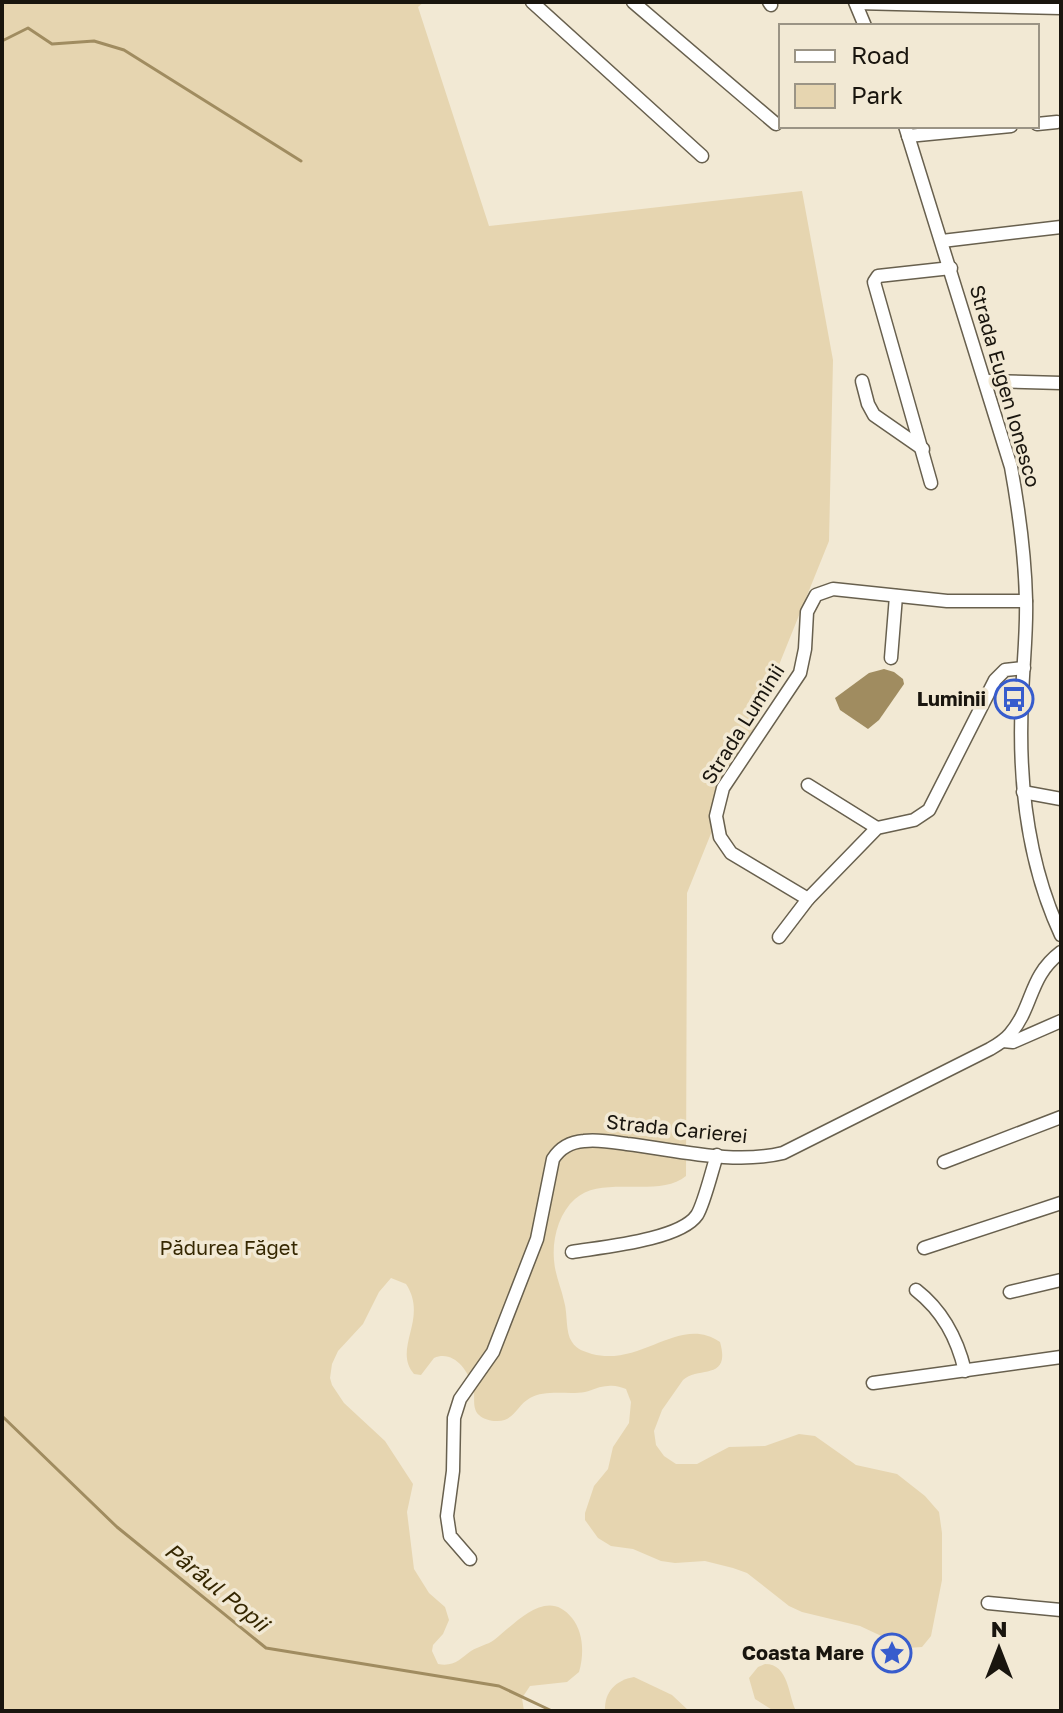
<svg xmlns="http://www.w3.org/2000/svg" width="1063" height="1713" viewBox="0 0 1063 1713" font-family="'Golos Text',sans-serif">
  <rect width="100%" height="100%" fill="#f2e9d4"/>
  <!-- green -->
  <g fill="#e6d5b0">
    <path d="M2 2H424L418 7 489 226 802 191 833 360 829 541 687 893 686 1176C658 1199 602 1174 575 1199 559 1213 552 1239 554 1260 555 1275 561 1287 564 1301 568 1314 565 1332 572 1342 577 1350 584 1351 592 1354 642 1367 680 1314 720 1342 731 1381 699 1366 683 1380L662 1410 654 1431 656 1445 664 1456 676 1464H697L729 1447 765 1446 799 1434 815 1436 856 1465 897 1474 925 1496 939 1512 942 1533V1580L931 1636 922 1647 907 1648 860 1626 802 1612 789 1606 747 1573 733 1568 705 1561 675 1563 661 1561 633 1549 611 1546 598 1538 585 1520V1513L594 1486 608 1469 613 1447 629 1423 631 1402 626 1389C620 1387 615 1385 608 1386 600 1386 593 1390 585 1392 568 1395 546 1389 530 1398 517 1405 514 1422 496 1421 491 1421 483 1419 479 1415 471 1408 476 1395 473 1386 467 1369 453 1350 434 1358L421 1375 414 1374C392 1348 429 1319 406 1284L391 1278 379 1292 363 1324 338 1351 332 1364 330 1378 332 1385 344 1403 385 1441 413 1484 407 1512 414 1569 429 1593 445 1607 449 1620 443 1634 433 1645 432 1651 438 1664C454 1667 460 1659 471 1651 479 1646 487 1645 494 1640 516 1623 547 1586 572 1618 584 1633 584 1655 579 1672L567 1682 530 1686 522 1698 524 1711H2Z"/>
    <path d="M765 1664C789 1664 788 1695 796 1711H774L755 1699 749 1678 758 1667Z"/>
    <path d="M634 1677 672 1695 689 1711H605C604 1692 616 1680 634 1677Z"/>
  </g>
  <!-- water -->
  <polygon fill="#a08c60" points="884,669 894,672 903,679 904,684 879,720 868,729 840,710 835,698 869,673"/>
  <g fill="none" stroke-linecap="round" stroke-linejoin="round">
    <!-- stream -->
    <g stroke="#a08c60" stroke-width="3">
      <polyline points="2,41 28,28 52,44 94,41 124,50 301,161"/>
      <polyline points="2,1416 117,1527 266,1648 499,1686 552,1711"/>
    </g>
    <!-- minor casing -->
    <g stroke="#68604e" stroke-width="15">
      <g id="minor">
        <polyline points="532,2 702,156"/>
        <polyline points="633,2 776,124"/>
        <polyline points="769,2 771,5"/>
        <polyline points="855,2 865,26"/>
        <polyline points="856,3 1061,8"/>
        <polyline points="1037,124 1057,122"/>
        <path d="M905 126 1011 467C1019 511 1025 555 1026 600 1027 632 1023 665 1022 697 1018 777 1027 862 1061 935"/>
        <polyline points="908,136 1011,126"/>
        <polyline points="942,241 1061,227"/>
        <polyline points="862,381 868,404 874,415 923,449"/>
        <polyline points="986,381 1061,383"/>
        <polyline points="931,483 874,282 878,276 951,268"/>
        <polyline points="891,658 896,596"/>
        <polyline points="1024,668 1005,670 995,680 929,810 914,820 877,828 808,899 731,853 720,837 716,816 723,788 800,673 805,649 807,612 816,595 833,589 947,601 1026,601"/>
        <polyline points="808,785 877,828"/>
        <polyline points="1023,792 1061,799"/>
        <polyline points="779,937 808,899"/>
        <polyline points="1003,1041 1013,1042 1061,1021"/>
        <polyline points="944,1162 1061,1117"/>
        <polyline points="924,1248 1061,1203"/>
        <path d="M572 1252C602 1247 680 1240 697 1215 704 1204 712 1170 717 1155"/>
        <path d="M916 1290C943 1311 957 1338 965 1371"/>
        <polyline points="1010,1292 1061,1280"/>
        <polyline points="873,1383 1061,1357"/>
        <path d="M470 1559 450 1536 447 1516 453 1471 454 1418 460 1399 493 1352 537 1239 553 1159C560 1148 570 1142 584 1141 598 1139 613 1142 627 1144 677 1150 734 1165 783 1153L990 1049C997 1045 1005 1040 1010 1034 1034 1006 1028 977 1061 952"/>
        <polyline points="988,1603 1061,1610"/>
      </g>
    </g>
    <!-- minor -->
    <use href="#minor" stroke="#fff" stroke-width="12"/>
  </g>
  <!-- icons -->
  <defs>
    <g id="bus-ring" transform="scale(2)"><circle r="9.5" fill="#f2e9d4" stroke="#375ccd" stroke-width="1.5"/><path d="M-5-6H5V4H4V6H2V4H-2V6H-4V4H-5ZM-3.5-4V0h7V-4ZM-3.5 1.2v1.5H-2V1.2ZM2 1.2v1.5H3.5V1.2Z" fill="#375ccd"/></g>
    <g id="sight-ring" transform="scale(2)"><circle r="9.5" fill="#f2e9d4" stroke="#375ccd" stroke-width="1.5"/><path d="M0-6L1.8-2.2L6-1.7L2.9 1.2L3.7 5.4L0 3.3L-3.7 5.4L-2.9 1.2L-6-1.7L-1.8-2.2Z" fill="#375ccd"/></g>
  </defs>
  <g fill-rule="evenodd">
    <use href="#bus-ring" x="1014" y="699"/>
    <use href="#sight-ring" x="892" y="1653"/>
  </g>
  <g text-anchor="middle" stroke-width="7" stroke-linejoin="round" paint-order="stroke">
    <!-- street labels -->
    <g font-size="20" fill="#19150e" stroke="#f2e9d4">
      <text transform="translate(1005 386) rotate(74)" y="7">Strada Eugen Ionesco</text>
      <text transform="translate(743 724) rotate(-58)" y="7">Strada Luminii</text>
      <text transform="translate(677 1129) rotate(6)" y="7">Strada Carierei</text>
    </g>
    <!-- poi labels -->
    <g font-size="20" font-weight="bold" fill="#19150e" stroke="#f2e9d4" text-anchor="end">
      <text x="986" y="706">Luminii</text>
      <text x="864" y="1660">Coasta Mare</text>
    </g>
    <!-- park labels -->
    <g font-size="20" fill="#362802" stroke="#f2e9d4">
      <text x="229" y="1255">Pădurea Făget</text>
    </g>
    <!-- water labels -->
    <g font-size="22" font-style="italic" fill="#352701" stroke="#f2e9d4">
      <text transform="translate(217 1587) rotate(39)" y="8">Pârâul Popii</text>
    </g>
  </g>
  <!-- border -->
  <rect width="1063" height="1713" fill="none" stroke="#19150e" stroke-width="8"/>
  <!-- legend -->
  <rect x="779" y="24" width="260" height="104" fill="#f2e9d4" stroke="#9b9485" stroke-width="2"/>
  <rect x="795" y="50" width="40" height="12" fill="#ffffff" stroke="#9b9485" stroke-width="2"/>
  <text x="851" y="64" font-size="24" fill="#19150e">Road</text>
  <rect x="795" y="84" width="40" height="24" fill="#e6d5b0" stroke="#9b9485" stroke-width="2"/>
  <text x="851" y="104" font-size="24" fill="#19150e">Park</text>
  <!-- north arrow -->
  <g transform="translate(999 1649)" stroke="#f2e9d4" stroke-width="6" paint-order="stroke">
  <path d="M0-6L14 30L0 20L-14 30Z" fill="#19150e"/>
  <text y="-12" font-size="22" font-weight="bold" text-anchor="middle" fill="#19150e">N</text>
  </g>
</svg>
